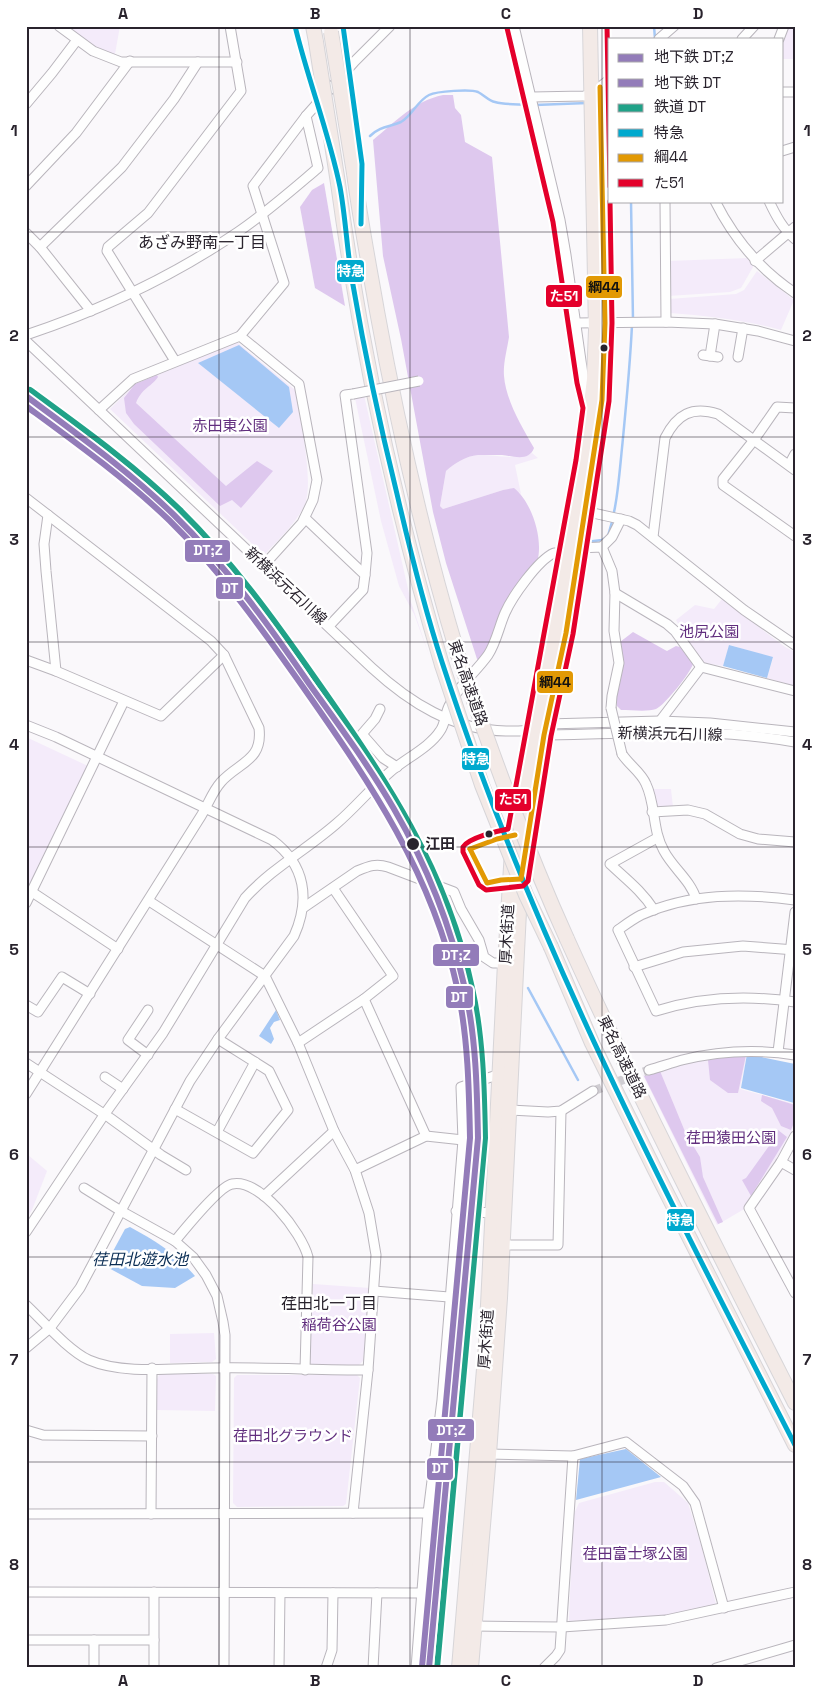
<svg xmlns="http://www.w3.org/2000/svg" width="821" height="1694" viewBox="0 0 821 1694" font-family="'Space Grotesk','Noto Sans JP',sans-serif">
  <rect width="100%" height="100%" fill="#faf8fb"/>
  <!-- green -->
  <g fill="#f4ebfa">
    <path d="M64 26H120L115 54C94 51 81 39 64 26Z"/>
    <polygon points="788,26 795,26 795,59 782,59 782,41"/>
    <polygon points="748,258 753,267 741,288 730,292 668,296 668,261"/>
    <path d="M757 271 794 300 781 330C744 320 708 316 670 313L669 299 736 294 744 290Z"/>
    <path d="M237 342 295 390C300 417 314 481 305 504 296 524 278 540 264 555L110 409 135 384Z"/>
    <polygon points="364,395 411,602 430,658 414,614 399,586 381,521 355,398"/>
    <path d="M532 453 538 458 515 465 521 494 514 489 503 490 443 509 440 506 446 471C455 463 466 456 478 455 493 454 521 461 532 453Z"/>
    <polygon points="722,599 785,647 795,652 795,686 767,678 773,658 730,645 723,666 699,662 676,620 695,605 714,609"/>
    <polygon points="26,737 88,766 46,854 26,891"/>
    <polygon points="650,789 671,789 673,807 653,809"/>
    <path d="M747 1054 740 1089 795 1104V1122L790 1136 746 1208 717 1225 643 1075C677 1064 711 1057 747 1054Z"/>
    <polygon points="28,1155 47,1171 32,1210 26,1219 26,1158"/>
    <polygon points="313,1284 370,1288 363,1361 359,1365 313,1366 309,1361"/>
    <polygon points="214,1333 216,1359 212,1362 170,1363 170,1334"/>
    <polygon points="160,1373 213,1374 216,1376 215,1411 156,1410 157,1379"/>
    <polygon points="237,1375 357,1375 360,1378 346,1504 343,1506 237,1507 233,1503 234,1378"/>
    <polygon points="655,1482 664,1482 688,1503 702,1548 716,1604 667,1616 569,1621 573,1516 579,1503"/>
  </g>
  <!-- forest -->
  <g fill="#dec8ee">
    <path d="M443 95H453L455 108 461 115 465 142 492 157 509 337C507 350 503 363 504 376 506 401 522 427 534 448 529 462 513 456 502 455 494 455 486 455 478 455 466 456 455 463 446 471L440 506 443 509 503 490 514 488C532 502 544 540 537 562 534 571 527 580 522 588 509 613 495 638 479 661L477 659 446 563 433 512 401 339 383 256 373 140C395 122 414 101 443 95Z"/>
    <polygon points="324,183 345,306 315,288 300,207 312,190"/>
    <path d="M157 375 158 377C150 388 142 388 136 403L226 486 257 461 273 471 241 508 232 500 220 506 134 424 126 413 124 398 135 384Z"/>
    <path d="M633 632 665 650 667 651 676 646 680 647 693 664C691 672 664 706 656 709 648 712 631 710 621 710L617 706 616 700 622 670 623 656 620 642Z"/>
    <polygon points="746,1055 738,1093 728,1093 710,1080 708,1060"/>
    <polygon points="660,1071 686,1134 700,1157 703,1177 723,1222 718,1224 644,1076"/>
    <polygon points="762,1095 795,1105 795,1120 791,1130 781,1126 772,1108 761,1101"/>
    <polygon points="778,1130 787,1137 751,1196 742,1180 746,1178 774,1139"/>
  </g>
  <!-- water -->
  <g fill="#a5c8f5">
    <polygon points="239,345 289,387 293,412 279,428 198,363"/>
    <polygon points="729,645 773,657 767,678 723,666"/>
    <polygon points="276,1010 280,1020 274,1022 270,1028 274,1039 271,1044 259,1036"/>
    <polygon points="747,1054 795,1064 794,1103 741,1088"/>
    <path d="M130 1227C156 1241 176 1254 195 1276L175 1288 142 1286 105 1266 125 1229Z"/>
    <polygon points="626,1449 661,1477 576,1500 580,1459"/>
  </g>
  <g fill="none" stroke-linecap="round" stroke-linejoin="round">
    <!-- stream -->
    <g stroke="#a5c8f5" stroke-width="2.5">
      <polyline points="654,26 655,39"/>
      <polyline points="595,104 610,104"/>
      <polyline points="535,105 587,103"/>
      <path d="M370 136C380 126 390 127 401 122 412 116 417 101 429 95 437 91 471 89 478 92 484 95 489 101 495 102 506 105 519 104 530 105"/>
      <polyline points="631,201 633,320"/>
      <path d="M586 542 602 540 608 536C617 508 619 478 622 448 626 407 630 367 632 325"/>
      <polyline points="528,988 578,1080"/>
    </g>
    <!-- minor-tunnel -->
    <polyline stroke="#d0cdd2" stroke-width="9" stroke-dasharray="9 4.5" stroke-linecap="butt" points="593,1091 649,1070"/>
    <!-- minor casing -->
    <g stroke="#b9b5bc" stroke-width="11">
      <g id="minor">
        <polyline points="59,26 93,51 121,62 237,62"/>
        <polyline points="514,26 560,220 566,255 584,382 589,400"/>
        <polyline points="659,39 674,26"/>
        <polyline points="742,39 754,26"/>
        <polyline points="779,39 784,26"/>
        <polyline points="782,92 795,92"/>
        <polyline points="532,97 584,96 591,94 610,79"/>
        <polyline points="26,104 52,73 77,40"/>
        <polyline points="782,151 795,147"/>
        <polyline points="26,186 76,133 130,61"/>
        <polyline points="665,201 666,322"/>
        <path d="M715 201C734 239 759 269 795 293"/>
        <path d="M769 201C776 216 783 229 795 239"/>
        <polyline points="26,233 40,247 91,311"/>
        <polyline points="40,247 122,167 174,99 198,62"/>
        <polyline points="755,261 795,227"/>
        <polyline points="575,323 666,322 715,324 758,331 795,341"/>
        <path d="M26 335C101 310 172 277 238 232 266 213 292 190 318 168L306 116"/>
        <polyline points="240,336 299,384 317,480 313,500 302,523 264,565"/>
        <path d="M26 341 372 668C410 703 453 730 506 731 524 731 530 732 547 724L660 721 710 723 795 732"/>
        <polyline points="703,355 718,357"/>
        <polyline points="710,356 715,324"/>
        <polyline points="738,357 743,328"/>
        <polyline points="175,361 107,251 108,247 148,213 241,91 230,26"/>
        <polyline points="353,394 345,395 367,553 365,575"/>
        <polyline points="795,408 777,407 754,440 723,479 723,485 795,536"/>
        <polyline points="99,410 133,379 240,336 284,283 253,186 306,116 355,61 390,26"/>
        <polyline points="789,465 795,454"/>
        <path d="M26 498 211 641 224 655 259 728C263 761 239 762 221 782 212 792 208 805 201 816L26 1094"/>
        <polyline points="584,511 629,521 637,525 744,610 795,645"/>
        <polyline points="48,515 44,544 46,571 56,671"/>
        <polyline points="305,518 365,575 363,590 329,626"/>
        <path d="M653 537 665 438C677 414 692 406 718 414L795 470"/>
        <polyline points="602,547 612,537 621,519"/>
        <polyline points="578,548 602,547 612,571 615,593 614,631 619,663 612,696 611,708"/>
        <polyline points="615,593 667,624 675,631 701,667 795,691"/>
        <polyline points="26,660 56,671 161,716 224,655"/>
        <polyline points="380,709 375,719 362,734 383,758 397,767"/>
        <polyline points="660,721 701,667"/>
        <path d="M26 725 56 737 272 840C306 865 310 900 294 936L218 1039 190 1081 80 1288 50 1328 26 1348"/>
        <path d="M541 734 544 735C628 734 712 727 795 742"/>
        <path d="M622 754C629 765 641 772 646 784 656 805 652 830 664 851 673 868 691 881 696 899"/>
        <polyline points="652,812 688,810 705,814 740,834 758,839 795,842"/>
        <polyline points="32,892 118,949"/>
        <path d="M795 900C743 893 690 893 641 915 633 919 625 925 618 930L656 1011C701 997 748 995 795 1002"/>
        <polyline points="149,901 265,976 298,1043 334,1131 355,1170 369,1213 376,1255 368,1370 353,1513"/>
        <polyline points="26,903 124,701"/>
        <path d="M303 908 357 871C369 866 376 863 388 867L454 892 461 909 479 940 484 957 493 963H505"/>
        <path d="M654 910C642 891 626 879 610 864L657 838"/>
        <polyline points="634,967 683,952 743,946 795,950"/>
        <polyline points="364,999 426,1136"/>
        <polyline points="26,1005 38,1012 62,977 90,994"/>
        <polyline points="298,1043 364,999 393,976 333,888"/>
        <polyline points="778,1052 795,912"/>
        <polyline points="148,1055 128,1040 148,1010"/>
        <polyline points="26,1063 110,1118 161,1155 186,1170"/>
        <path d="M649 1070C660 1067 671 1063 682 1060 719 1051 757 1049 795 1055"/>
        <polyline points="105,1077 123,1089"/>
        <polyline points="175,1109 253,1153 288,1110 269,1071 218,1039"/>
        <polyline points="510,1110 548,1112 561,1111 593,1091"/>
        <polyline points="217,1132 255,1062"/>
        <polyline points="795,1136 781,1162 749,1208 795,1293"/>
        <polyline points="781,1162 795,1170"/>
        <polyline points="355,1170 426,1136 463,1140"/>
        <polyline points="84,1188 121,1211 175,1241 193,1257 206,1275 217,1296 223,1322 225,1335 224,1668"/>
        <polyline points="264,1196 334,1131"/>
        <polyline points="456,1211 493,1213"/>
        <path d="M26 1232 104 1115 163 1033 245 898C271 869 306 850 336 824 355 808 371 788 390 772 405 759 430 747 440 731 445 725 445 714 449 706 458 686 475 673 488 655 496 643 499 627 505 613 512 597 538 560 554 553L567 555"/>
        <path d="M175 1241C184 1230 220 1186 232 1184 260 1178 302 1233 308 1257L305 1370"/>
        <polyline points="502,1245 558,1245 561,1111"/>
        <polyline points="374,1291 449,1297"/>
        <path d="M26 1305C43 1321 69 1351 89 1360 123 1375 175 1368 213 1368 265 1367 316 1370 368 1370"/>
        <polyline points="26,1430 43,1435 152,1436"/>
        <polyline points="489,1454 573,1456 560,1650 556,1656 544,1668"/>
        <polyline points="573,1456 626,1442 683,1486 695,1503 724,1608"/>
        <polyline points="26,1514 428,1513"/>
        <polyline points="151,1514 152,1368"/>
        <polyline points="26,1592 422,1593"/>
        <polyline points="154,1592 154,1668"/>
        <polyline points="473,1626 562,1627 666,1620 795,1592"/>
        <polyline points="26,1640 154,1640"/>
        <polyline points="94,1668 94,1640"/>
        <polyline points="279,1668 280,1593"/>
        <polyline points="326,1668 332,1650 333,1593"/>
        <polyline points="373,1668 377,1593"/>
        <polyline points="416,1668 428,1513 442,1400 463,1140 461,1087 500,1074"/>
        <polyline points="716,1668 795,1645"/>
      </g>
    </g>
    <!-- highway casing -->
    <g stroke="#d7d5d8" stroke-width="16">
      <g id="highway">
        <polyline points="313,26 316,42"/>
        <path d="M354 173C360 219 369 265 377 311 398 427 424 542 458 655"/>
        <path d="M338 183C360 345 395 507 442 665"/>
        <polyline points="591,469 597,434 603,377"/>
        <path d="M567 939C638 1096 717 1250 795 1403"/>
        <polyline points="551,947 592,1043 655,1170 795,1445"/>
        <polyline points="459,1668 486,1345 505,963 512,851 538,707 557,614 588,429 594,379 596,330 590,26"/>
        <polyline points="471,1668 489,1454 500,1298 520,891 524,853 544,735 566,633 579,537"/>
      </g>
    </g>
    <!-- minor -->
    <use href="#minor" stroke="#fefefe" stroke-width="9"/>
    <!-- highway -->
    <use href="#highway" stroke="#f3eae7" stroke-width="14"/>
    <!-- minor-bridge casing -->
    <g stroke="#b9b5bc" stroke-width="11" stroke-linecap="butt">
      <g id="minor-bridge">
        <polyline points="353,394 419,381"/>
        <polyline points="611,708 622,754"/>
      </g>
    </g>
    <!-- highway-bridge casing -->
    <g stroke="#d7d5d8" stroke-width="16" stroke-linecap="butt">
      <g id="highway-bridge">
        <polyline points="331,32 354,173"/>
        <polyline points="316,42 338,183"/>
        <path d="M458 655C491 751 525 846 567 939"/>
        <polyline points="442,665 482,785 526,895 551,947"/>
      </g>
    </g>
    <!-- minor-bridge -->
    <use href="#minor-bridge" stroke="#fefefe" stroke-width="9"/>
    <!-- highway-bridge -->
    <use href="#highway-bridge" stroke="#f3eae7" stroke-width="14"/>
    <!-- bus-1 casing -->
    <g stroke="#fff" stroke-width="9">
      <g id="bus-1">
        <path d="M295 26C308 80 329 133 340 187 346 220 347 253 353 285 365 355 380 425 397 494 410 550 424 607 442 662 531 936 664 1190 795 1445"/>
        <polyline points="343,26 362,164 361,224"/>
      </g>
    </g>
    <!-- bus-2 casing -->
    <g stroke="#fff" stroke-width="9">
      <g id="bus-2">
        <polyline points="470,849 487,883 501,880 521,879"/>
        <polyline points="470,849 497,839 515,835"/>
        <polyline points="521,879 544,735 566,633 602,400 605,323 600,87"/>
      </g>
    </g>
    <!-- bus-3 casing -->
    <g stroke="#fff" stroke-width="9">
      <g id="bus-3">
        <polyline points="607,26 610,187"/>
        <path d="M507 28 553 222 577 383 583 408 576 460 508 829C497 831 468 838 463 847V852L479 885 486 890 523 886 528 881 551 736 573 634 609 401 612 323 610 201"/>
      </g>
    </g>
    <!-- bus-1 -->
    <use href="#bus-1" stroke="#00a9ce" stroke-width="5"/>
    <!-- bus-2 -->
    <use href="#bus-2" stroke="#e29904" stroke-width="5"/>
    <!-- bus-3 -->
    <use href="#bus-3" stroke="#e4002b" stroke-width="5"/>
    <!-- rail-1 casing -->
    <g stroke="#fff" stroke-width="10">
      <path id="rail-1" d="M30 390C82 428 134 465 180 510 232 561 275 621 317 681 385 778 447 869 472 988 483 1037 484 1088 485 1138L437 1668"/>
    </g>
    <!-- rail-1 -->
    <use href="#rail-1" stroke="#20a288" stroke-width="6"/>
    <!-- metro-1 casing -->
    <g stroke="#fff" stroke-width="10">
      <path id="metro-1" d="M26 396C77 434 129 471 174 515 226 566 269 625 310 685 339 725 369 766 394 809 426 864 451 927 465 989 476 1038 477 1088 478 1138L429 1668"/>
    </g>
    <!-- metro-2 casing -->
    <g stroke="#fff" stroke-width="10">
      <path id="metro-2" d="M26 406C75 442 125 478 169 520 220 570 262 629 303 687 371 784 432 873 458 991 468 1039 469 1089 470 1138L422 1667"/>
    </g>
    <!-- metro-1 -->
    <use href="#metro-1" stroke="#937cb9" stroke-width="6"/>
    <!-- metro-2 -->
    <use href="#metro-2" stroke="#937cb9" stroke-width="6"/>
  </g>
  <!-- grid -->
  <path fill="none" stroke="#29232d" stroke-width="1" stroke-opacity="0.55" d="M219 26V1668M410 26V1668M602 26V1668M26 232H795M26 437H795M26 642H795M26 847H795M26 1052H795M26 1257H795M26 1462H795"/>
  <!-- markers -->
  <g fill="#29232d" stroke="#fff" stroke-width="2">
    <circle cx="604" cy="348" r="4.5"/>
    <circle cx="489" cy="834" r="4.5"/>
    <circle cx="413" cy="844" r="7"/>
  </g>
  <g text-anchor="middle" stroke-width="5" stroke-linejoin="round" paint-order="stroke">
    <!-- park labels -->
    <g font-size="15" fill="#612e7e" stroke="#fff">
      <text x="230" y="431">赤田東公園</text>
      <text x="709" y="637">池尻公園</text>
      <text x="731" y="1143">荏田猿田公園</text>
      <text x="339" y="1330">稲荷谷公園</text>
      <text x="293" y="1441">荏田北グラウンド</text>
      <text x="635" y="1559">荏田富士塚公園</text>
    </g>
    <!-- street labels -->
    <g font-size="15" fill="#29232d" stroke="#fff">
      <text transform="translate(286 586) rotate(43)" y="5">新横浜元石川線</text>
      <text transform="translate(468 683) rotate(71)" y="5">東名高速道路</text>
      <text transform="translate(670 734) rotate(1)" y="5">新横浜元石川線</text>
      <text transform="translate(507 934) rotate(-87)" y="5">厚木街道</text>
      <text transform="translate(622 1057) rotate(64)" y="5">東名高速道路</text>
      <text transform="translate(486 1339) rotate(-86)" y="5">厚木街道</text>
    </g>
    <!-- stop labels -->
    <g font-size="15" font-weight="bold" fill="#29232d" stroke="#fff" text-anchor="start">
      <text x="425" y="849">江田</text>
    </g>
    <!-- neighbourhood labels -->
    <g font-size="16" fill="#29232d" stroke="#fff">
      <text x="202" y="248">あざみ野南一丁目</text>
      <text x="329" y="1309">荏田北一丁目</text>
    </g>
    <!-- water labels -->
    <g font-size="16" font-style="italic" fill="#092c53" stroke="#fff">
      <text x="140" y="1265">荏田北遊水池</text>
    </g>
  </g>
  <g stroke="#fff" stroke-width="2">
    <rect x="336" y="259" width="29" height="24" rx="5" fill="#00a9ce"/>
    <rect x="585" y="275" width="38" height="24" rx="5" fill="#e29904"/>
    <rect x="545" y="284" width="38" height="24" rx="5" fill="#e4002b"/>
    <rect x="184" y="539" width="47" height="24" rx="5" fill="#937cb9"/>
    <rect x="215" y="576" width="29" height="24" rx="5" fill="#937cb9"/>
    <rect x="536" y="670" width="38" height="24" rx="5" fill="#e29904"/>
    <rect x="461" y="747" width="29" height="24" rx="5" fill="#00a9ce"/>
    <rect x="494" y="788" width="38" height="24" rx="5" fill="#e4002b"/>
    <rect x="432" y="943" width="48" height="24" rx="5" fill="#937cb9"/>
    <rect x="445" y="985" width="29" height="24" rx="5" fill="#937cb9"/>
    <rect x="666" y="1208" width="29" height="24" rx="5" fill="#00a9ce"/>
    <rect x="427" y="1418" width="48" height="24" rx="5" fill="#937cb9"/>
    <rect x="426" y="1457" width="28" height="24" rx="5" fill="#937cb9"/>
  </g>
  <g font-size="14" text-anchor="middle" font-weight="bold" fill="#fff">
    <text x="351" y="276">特急</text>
    <text x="564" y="301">た51</text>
    <text x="208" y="555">DT;Z</text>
    <text x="230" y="593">DT</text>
    <text x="476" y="764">特急</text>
    <text x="513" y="804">た51</text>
    <text x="456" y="960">DT;Z</text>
    <text x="459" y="1002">DT</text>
    <text x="680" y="1225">特急</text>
    <text x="451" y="1435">DT;Z</text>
    <text x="440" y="1473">DT</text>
  </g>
  <g font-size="14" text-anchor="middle" font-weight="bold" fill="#111">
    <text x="604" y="292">綱44</text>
    <text x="555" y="687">綱44</text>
  </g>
  <!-- border -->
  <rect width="821" height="1694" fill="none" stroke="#ffffff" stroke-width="55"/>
  <!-- legend -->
  <rect x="608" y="38" width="175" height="165" fill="#ffffff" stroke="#a9a7ab"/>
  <rect x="618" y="54" width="25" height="8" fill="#937cb9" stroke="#a9a7ab"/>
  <text x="654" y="62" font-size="15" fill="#29232d">地下鉄 DT;Z</text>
  <rect x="618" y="79" width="25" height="8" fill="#937cb9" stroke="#a9a7ab"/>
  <text x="654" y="88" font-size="15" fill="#29232d">地下鉄 DT</text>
  <rect x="618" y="104" width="25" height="8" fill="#20a288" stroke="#a9a7ab"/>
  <text x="654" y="112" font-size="15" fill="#29232d">鉄道 DT</text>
  <rect x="618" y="129" width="25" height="8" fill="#00a9ce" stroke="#a9a7ab"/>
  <text x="654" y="138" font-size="15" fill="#29232d">特急</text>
  <rect x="618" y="154" width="25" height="8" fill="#e29904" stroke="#a9a7ab"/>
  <text x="654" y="162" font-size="15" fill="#29232d">綱44</text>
  <rect x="618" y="179" width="25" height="8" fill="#e4002b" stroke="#a9a7ab"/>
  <text x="654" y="188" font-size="15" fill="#29232d">た51</text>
  <rect x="28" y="28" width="766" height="1638" fill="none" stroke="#29232d" stroke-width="2"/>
  <g font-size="16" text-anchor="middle" font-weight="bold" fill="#29232d">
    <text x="123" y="19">A</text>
    <text x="315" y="19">B</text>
    <text x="506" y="19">C</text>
    <text x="698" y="19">D</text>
    <text x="14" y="136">1</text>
    <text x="807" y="136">1</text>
    <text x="14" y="341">2</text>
    <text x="807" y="341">2</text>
    <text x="14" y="545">3</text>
    <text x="807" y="545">3</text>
    <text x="14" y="750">4</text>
    <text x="807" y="750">4</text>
    <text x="14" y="955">5</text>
    <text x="807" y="955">5</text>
    <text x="14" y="1160">6</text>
    <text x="807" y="1160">6</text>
    <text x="14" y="1365">7</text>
    <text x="807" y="1365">7</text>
    <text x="14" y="1570">8</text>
    <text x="807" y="1570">8</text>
    <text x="123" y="1686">A</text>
    <text x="315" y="1686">B</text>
    <text x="506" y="1686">C</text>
    <text x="698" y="1686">D</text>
  </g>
</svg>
